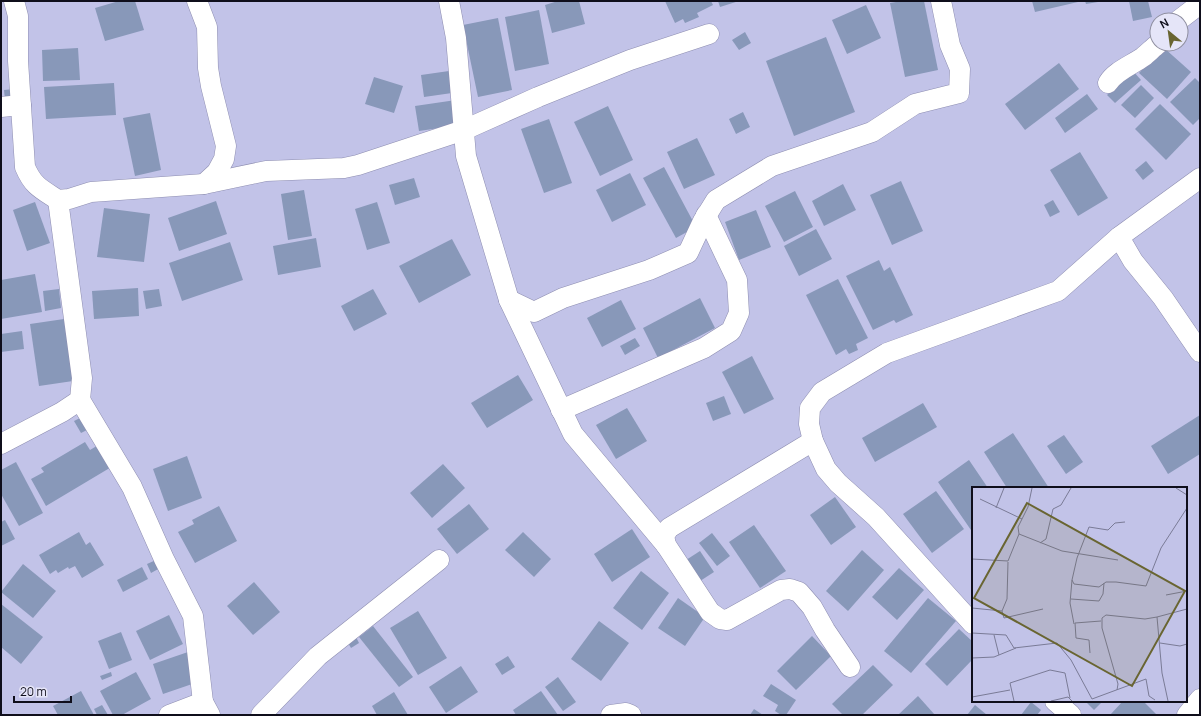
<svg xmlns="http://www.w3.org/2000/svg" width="1201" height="716" viewBox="0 0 1201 716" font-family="Manrope,sans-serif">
  <rect width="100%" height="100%" fill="#c2c3e8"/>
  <!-- building -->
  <g fill="#8898b9">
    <polygon points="119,1 135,1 144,30 105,41 95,8"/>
    <polygon points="558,1 579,1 585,24 552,33 545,5"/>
    <polygon points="665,1 711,1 713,5 697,13 699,17 685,23 683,19 675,23"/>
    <polygon points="718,1 739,1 720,7"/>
    <polygon points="902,1 924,1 938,70 905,77 890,3"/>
    <polygon points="1032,1 1078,1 1078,2 1035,12"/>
    <polygon points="1085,1 1098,1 1098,2 1086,4"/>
    <polygon points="1129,1 1148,1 1152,17 1133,21"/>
    <polygon points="866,5 881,38 847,54 832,20"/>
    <polygon points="539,10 549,64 515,71 505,17"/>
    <polygon points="498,18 512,90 478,97 463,25"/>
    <polygon points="745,32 751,43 739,50 732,40"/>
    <polygon points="826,37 855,112 794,136 766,61"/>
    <polygon points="1163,47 1191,72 1167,99 1139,73"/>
    <polygon points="78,48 80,80 43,81 42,50"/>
    <polygon points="1059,63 1079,89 1025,130 1005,104"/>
    <polygon points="449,71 452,93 424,97 421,75"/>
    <polygon points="1133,71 1141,80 1115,103 1107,95"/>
    <polygon points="374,77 403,86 394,113 365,104"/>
    <polygon points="1195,78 1200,83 1200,118 1193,125 1170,102"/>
    <polygon points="114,83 116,115 46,119 44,87"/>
    <polygon points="1141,85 1154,98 1135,118 1121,105"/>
    <polygon points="14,89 15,99 5,100 4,90"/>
    <polygon points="1087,94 1098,109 1065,133 1055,118"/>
    <polygon points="456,100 460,125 419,131 415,106"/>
    <polygon points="1160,104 1191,134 1166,160 1135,129"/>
    <polygon points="608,106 633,160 600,176 574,122"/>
    <polygon points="743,112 750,127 736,134 729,119"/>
    <polygon points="150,113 161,170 135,176 123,118"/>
    <polygon points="549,119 572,183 544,193 521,129"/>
    <polygon points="697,138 715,175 684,189 667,152"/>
    <polygon points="1080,152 1108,198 1078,216 1050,170"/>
    <polygon points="1146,161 1154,171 1143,180 1135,170"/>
    <polygon points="664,167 696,227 676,238 643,178"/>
    <polygon points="630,173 646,205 612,222 596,190"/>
    <polygon points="414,178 420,197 395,205 389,185"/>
    <polygon points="901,181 923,231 892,245 870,195"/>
    <polygon points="843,184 856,210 824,226 812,201"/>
    <polygon points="304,190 312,236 288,240 281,194"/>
    <polygon points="795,191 813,227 784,242 765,206"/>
    <polygon points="1053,200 1060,212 1050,217 1044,205"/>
    <polygon points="216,201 227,234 179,251 168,218"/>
    <polygon points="35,202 50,243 27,251 13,210"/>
    <polygon points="377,202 390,243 367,250 355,209"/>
    <polygon points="104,208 150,214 144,262 97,257"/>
    <polygon points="756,210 771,247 739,260 725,222"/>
    <polygon points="816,229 832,259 799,276 784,246"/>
    <polygon points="316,238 321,267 278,275 273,246"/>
    <polygon points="452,239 471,275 419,303 399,266"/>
    <polygon points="230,242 243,280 182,301 169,263"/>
    <polygon points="879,260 884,271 890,267 913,315 896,323 894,320 873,330 846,276"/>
    <polygon points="35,274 42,312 1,319 1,280"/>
    <polygon points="838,279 868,338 856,344 858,350 849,354 846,349 836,355 806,295"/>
    <polygon points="138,288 139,316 94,319 92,291"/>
    <polygon points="59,289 61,308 45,311 43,291"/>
    <polygon points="159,289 162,306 146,309 143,291"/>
    <polygon points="373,289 387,314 354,331 341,306"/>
    <polygon points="700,298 715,328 658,358 643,328"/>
    <polygon points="621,300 636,329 602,347 587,318"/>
    <polygon points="64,319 73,381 39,386 30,324"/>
    <polygon points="22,331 24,349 1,352 1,334"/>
    <polygon points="635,338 640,346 625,355 620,346"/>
    <polygon points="752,356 774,399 744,414 722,372"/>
    <polygon points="518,375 533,400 487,428 471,403"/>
    <polygon points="724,396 731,414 713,421 706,403"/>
    <polygon points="923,403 937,427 875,462 862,438"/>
    <polygon points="627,408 647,441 616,459 596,425"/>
    <polygon points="1200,415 1200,454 1168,474 1151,446"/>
    <polygon points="82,417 89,429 81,433 74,421"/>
    <polygon points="1013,433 1049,488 1007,488 984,452"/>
    <polygon points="1064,435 1083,462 1066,474 1047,446"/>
    <polygon points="85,442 90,450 100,444 113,466 46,506 31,479 44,472 41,468"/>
    <polygon points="187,456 202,498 168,511 153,469"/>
    <polygon points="969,460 988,488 973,488 973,533 938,482"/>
    <polygon points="16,462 43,513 19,526 1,494 1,470"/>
    <polygon points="443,464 465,488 432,518 410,493"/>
    <polygon points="936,491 964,529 932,553 903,514"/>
    <polygon points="835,497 856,527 831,545 810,515"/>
    <polygon points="469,504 489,529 457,554 437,529"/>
    <polygon points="219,506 237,541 195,563 178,532 194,524 192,520"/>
    <polygon points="5,520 15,539 1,546 1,522"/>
    <polygon points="754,525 786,571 760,588 729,542"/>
    <polygon points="632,529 650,557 612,582 594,554"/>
    <polygon points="79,532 86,545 90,542 104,565 82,578 75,566 69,569 68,567 58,573 56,570 50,574 39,555"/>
    <polygon points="523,532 551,559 534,577 505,550"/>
    <polygon points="712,533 730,556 717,566 699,543"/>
    <polygon points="862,550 884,570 848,611 826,591"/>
    <polygon points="700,551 714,572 697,583 683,562"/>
    <polygon points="156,560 160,568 151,573 147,564"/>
    <polygon points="23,564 56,591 33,618 1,592"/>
    <polygon points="142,567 148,579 123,592 117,580"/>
    <polygon points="899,568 924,590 897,620 872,597"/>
    <polygon points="641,571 669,593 642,630 613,608"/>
    <polygon points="254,582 280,612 253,635 227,606"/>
    <polygon points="678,598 705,617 685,646 658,628"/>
    <polygon points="928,598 956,621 911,673 884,651"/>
    <polygon points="1,604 43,637 21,664 1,647"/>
    <polygon points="418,611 447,658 418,675 390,628"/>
    <polygon points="169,615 183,644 150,660 136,631"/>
    <polygon points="599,621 629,643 601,681 571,659"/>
    <polygon points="373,626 413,677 399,687 359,637"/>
    <polygon points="959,629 973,642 973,659 947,686 925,664"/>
    <polygon points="353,631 359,643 351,648 344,636"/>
    <polygon points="121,632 132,660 109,669 98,641"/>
    <polygon points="812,636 831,656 796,690 777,671"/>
    <polygon points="188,652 198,682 163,694 153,664"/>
    <polygon points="508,656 515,667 502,675 495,664"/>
    <polygon points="873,665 893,685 862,715 843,715 832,704"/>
    <polygon points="461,666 478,692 446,713 429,687"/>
    <polygon points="111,672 112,676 102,680 100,676"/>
    <polygon points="136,672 151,699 122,715 113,715 100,691"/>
    <polygon points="558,677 576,702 563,711 545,687"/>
    <polygon points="771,684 796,700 786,715 781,715 775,711 778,705 763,696"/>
    <polygon points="81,691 94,715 58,715 53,706"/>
    <polygon points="541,691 558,715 516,715 513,710"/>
    <polygon points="394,692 408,715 377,715 372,706"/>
    <polygon points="918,696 935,715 898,715"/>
    <polygon points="1085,701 1103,701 1094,710"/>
    <polygon points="1123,701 1143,701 1157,715 1110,715"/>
    <polygon points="1031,702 1041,710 1037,715 1021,715"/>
    <polygon points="102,705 108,715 97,715 94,709"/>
    <polygon points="975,705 987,715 967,715"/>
    <polygon points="754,709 763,715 750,715"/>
  </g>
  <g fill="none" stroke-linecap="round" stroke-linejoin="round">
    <!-- street casing -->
    <g stroke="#8e8eb1" stroke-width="21">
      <g id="street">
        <path d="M14 1 18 16V61L25 167C33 186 41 189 58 200L69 199 91 192 204 184 266 171 344 168 358 165 464 130 538 97 630 60 709 34"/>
        <polyline points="197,1 207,27 208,68 211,86 226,146 224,159 217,172 204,184"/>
        <polyline points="449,1 456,38 466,156 509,300 573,434 666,545"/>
        <polyline points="1179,20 1200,4"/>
        <path d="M1108 83C1115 71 1132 65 1143 57 1148 53 1153 48 1158 44"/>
        <polyline points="1,107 21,105"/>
        <polyline points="1200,178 1119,237 1133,261 1163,298 1200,352"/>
        <polyline points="509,300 534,312 563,298 649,270 688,253 703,221 716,200 772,166 872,132 915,104 959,93 960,69 950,45 941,1"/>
        <polyline points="80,400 132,487 164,559 193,616 203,702"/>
        <polyline points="561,410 704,348 731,331 739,313 737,280 706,215"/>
        <polyline points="813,441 669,528 664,536 666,545 710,612 720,619 727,620 781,590 790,589 799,592 812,607 825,630 850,667"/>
        <polyline points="1,444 62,412 80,400 82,378 58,200"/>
        <polyline points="973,624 876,517 838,483 826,469 813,441 809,424 810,408 822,392 887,353 1058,291 1119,237"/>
        <polyline points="1055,701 1071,715"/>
        <polyline points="169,715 203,702 210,715"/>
        <polyline points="261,715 318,656 439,560"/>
        <polyline points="611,715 626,713 631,715"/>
        <polyline points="1187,715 1200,699"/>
      </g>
    </g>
    <!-- street -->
    <use href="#street" stroke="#fff" stroke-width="20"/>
  </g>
  <!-- overview -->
  <g transform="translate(972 487)">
    <rect width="215" height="215" fill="#c2c3e8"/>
    <path fill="none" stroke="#7a7b96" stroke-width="1" d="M204 1 215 8M8 12 50 32M24 21 32 1M47 47 90 64 146 73M68 56 74 52 81 22 89 18 99 1M0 72 36 74 47 47 46 40 56 20 60 1M100 93 102 97 127 100 134 95H144L174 99 189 61 215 21M194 108 215 104M99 112 127 114 131 107 132 96M0 121 30 124 32 131 71 122M30 124 35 112 36 75M102 137 98 116 100 93 105 71 117 40 136 43 143 36 153 35M0 146 34 148 42 161 85 156 99 173 120 212 174 192 177 209 183 213M22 148 27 168M188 156 208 159 215 157M118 166 117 153 104 151 103 136 129 134M0 171 22 170 44 161M145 203 146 197 130 141V131L134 128 173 132 185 130M0 210 38 203M42 214 38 196 78 183 93 186 98 211M79 214 96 210 100 214M196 214 190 186 185 130 215 122"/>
    <path fill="#696531" fill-opacity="0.15" stroke="#696531" stroke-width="2" d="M55 16 213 104 160 199 2 111Z"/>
    <rect width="215" height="215" fill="none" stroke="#0f0e1b" stroke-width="2"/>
  </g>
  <!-- border -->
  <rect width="1201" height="716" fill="none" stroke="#0f0e1b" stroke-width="4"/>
  <!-- north arrow -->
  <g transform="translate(1169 32) rotate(331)"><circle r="19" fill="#e5e5f8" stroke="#8f8fa0"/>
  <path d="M0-3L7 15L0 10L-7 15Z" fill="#696531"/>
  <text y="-6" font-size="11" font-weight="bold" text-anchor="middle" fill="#0f0e1b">N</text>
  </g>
  <!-- scale -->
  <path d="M14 696v6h57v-6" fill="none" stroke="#0f0e1b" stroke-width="2"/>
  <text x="20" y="696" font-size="12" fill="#0f0e1b" stroke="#e5e5f8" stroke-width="3" paint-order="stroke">20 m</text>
</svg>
